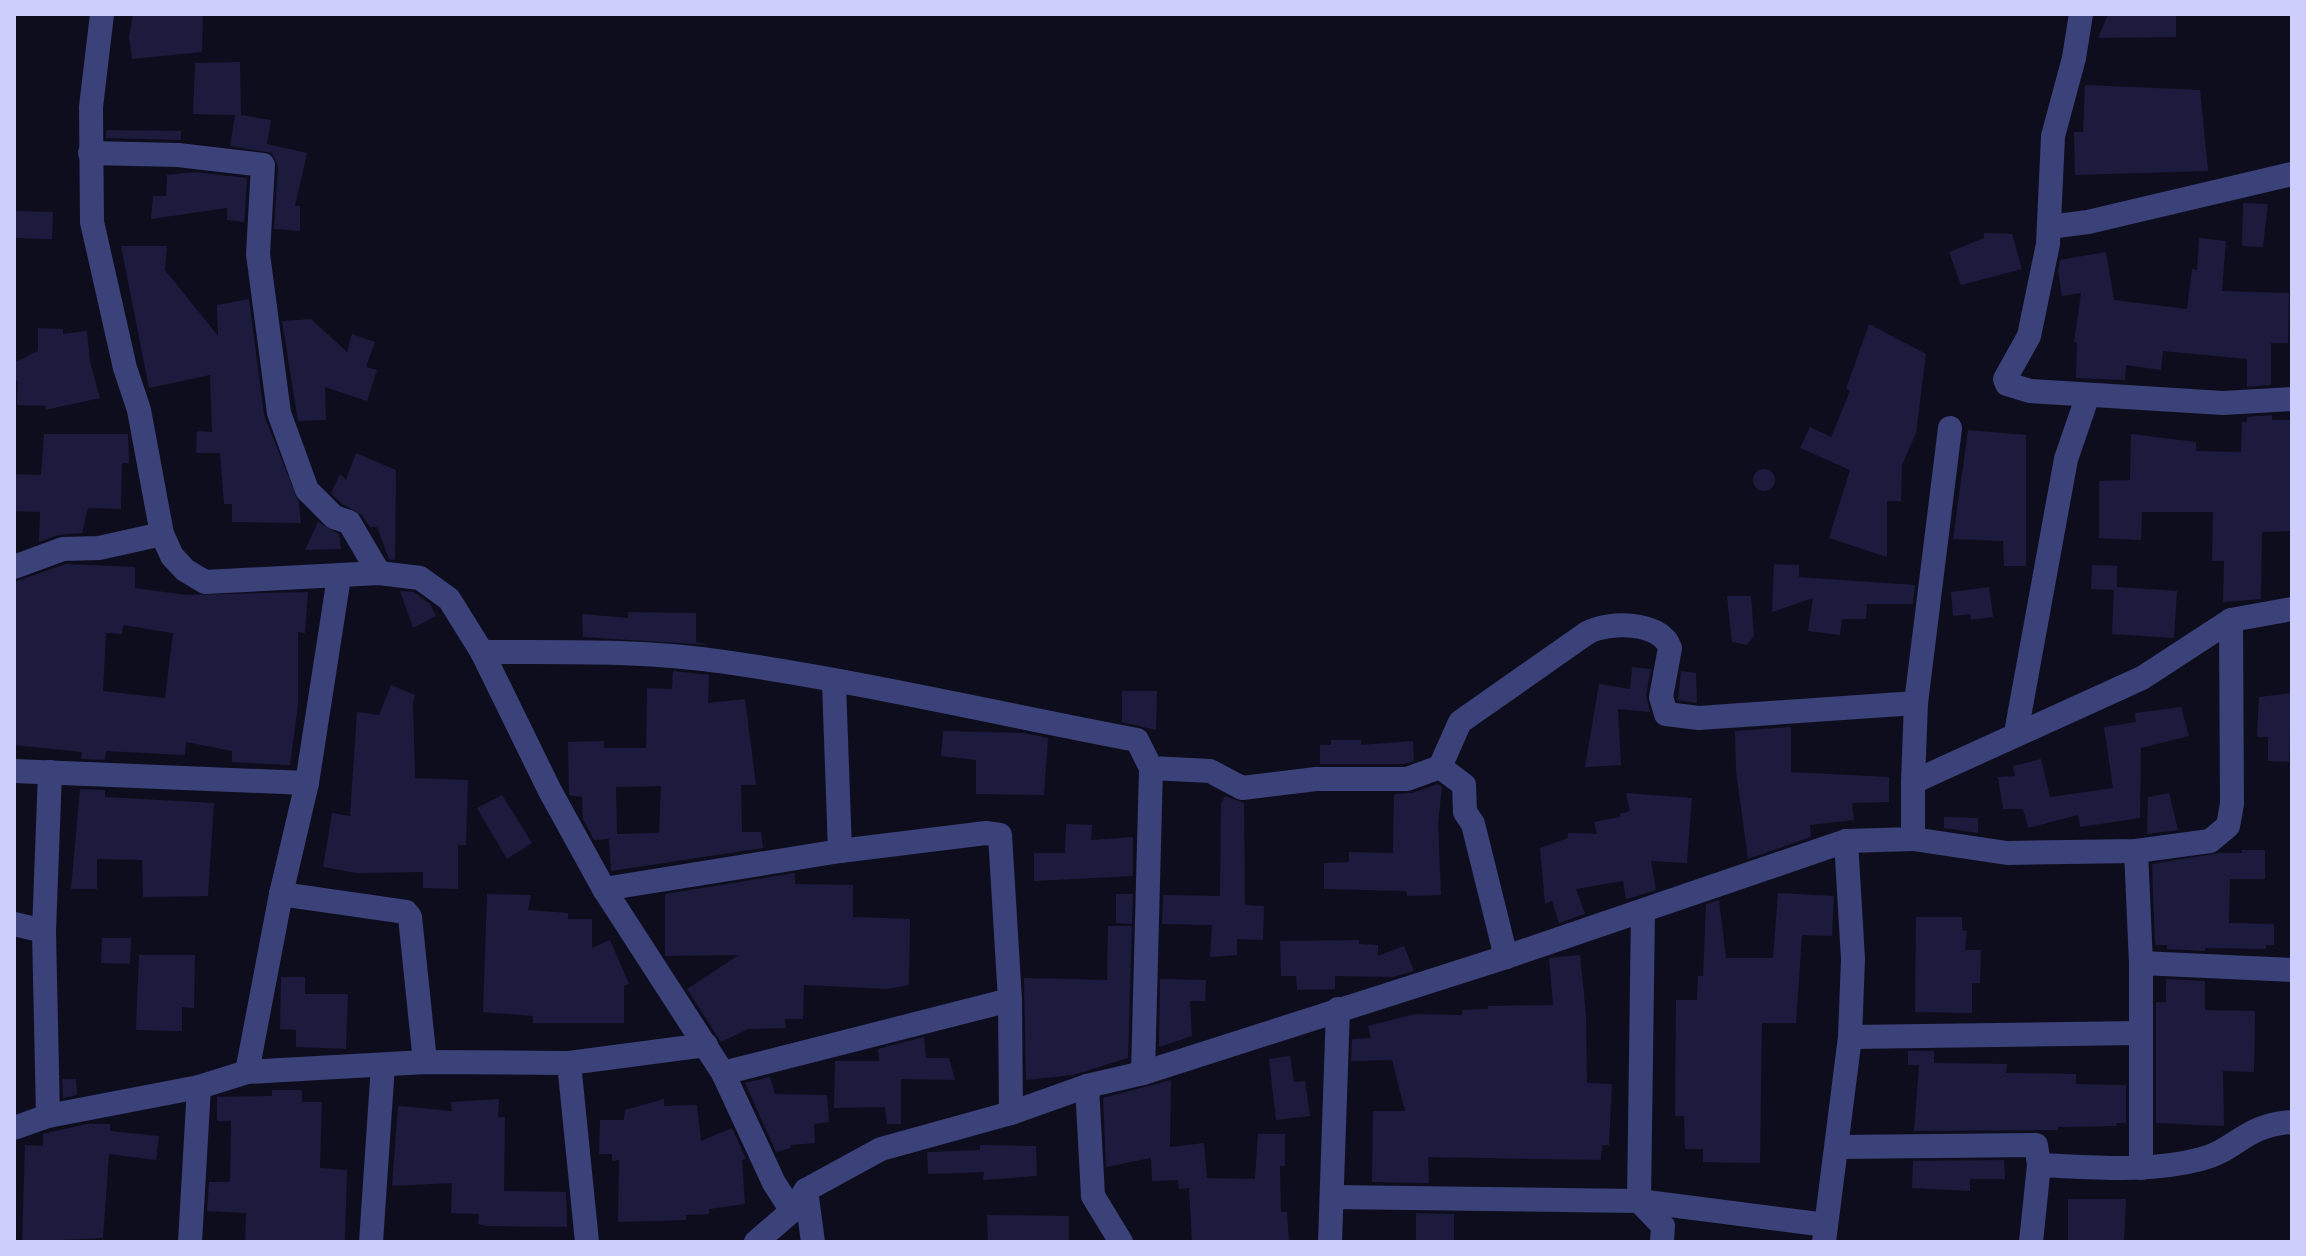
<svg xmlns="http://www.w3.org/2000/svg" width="2306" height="1256" viewBox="0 0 2306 1256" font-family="Roboto,sans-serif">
  <rect width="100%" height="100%" fill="#0e0d1d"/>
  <!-- building -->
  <g fill="#1d1b3d" fill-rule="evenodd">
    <polygon points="133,14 203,14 202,52 132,59 129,37"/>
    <polygon points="2108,14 2176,14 2176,37 2098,38"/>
    <polygon points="240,62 241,115 271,120 267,144 307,153 295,206 300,206 300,231 274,229 278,166 272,153 230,146 235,115 193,114 195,63"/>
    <polygon points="2085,85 2200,90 2208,171 2075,175 2074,132 2083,132"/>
    <polygon points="106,130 181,131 181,140 106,138"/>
    <polygon points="195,172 247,178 244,227 244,222 227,220 227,208 151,219 153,196 166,196 167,175"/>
    <polygon points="2243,203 2268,204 2263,247 2242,246"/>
    <polygon points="14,211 53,212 52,239 14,238"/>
    <polygon points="1984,233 2012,234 2022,269 1961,285 1949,252 1984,238"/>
    <polygon points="2199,238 2226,241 2222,291 2289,293 2288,343 2271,343 2271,385 2247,387 2247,359 2163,351 2161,370 2126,365 2125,380 2076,378 2077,343 2074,342 2081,293 2062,296 2058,271 2060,260 2106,252 2114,300 2187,309 2192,269 2197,270"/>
    <polygon points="121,246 167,246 165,270 218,336 217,305 249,299 264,415 299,503 301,523 232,522 232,504 224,504 220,453 196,453 197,431 212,432 210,375 149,388"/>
    <polygon points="311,319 347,352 352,334 375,342 366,367 377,370 367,401 325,387 326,420 298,421 282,321"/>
    <polygon points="1869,324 1926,354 1916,433 1902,465 1901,501 1887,501 1887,557 1829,538 1850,470 1800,448 1810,427 1831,437 1850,391 1846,389"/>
    <polygon points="38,328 63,329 63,334 87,331 90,362 100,398 45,410 46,406 17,405 18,382 14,377 14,363 38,351"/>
    <polygon points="2272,415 2272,420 2292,420 2292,531 2262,532 2261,599 2223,602 2224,561 2212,561 2213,512 2142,512 2141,540 2099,538 2099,481 2130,480 2131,434 2196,442 2196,451 2241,452 2242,422 2247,422 2247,417"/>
    <polygon points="1968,430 2026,435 2026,566 2004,566 2003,541 1953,539"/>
    <polygon points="44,434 128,434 129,463 122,463 121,509 88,508 82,533 58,535 39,542 40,512 14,511 14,474 41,475"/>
    <polygon points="356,453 396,470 395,560 389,559 377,527 370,527 361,514 342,504 331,493 340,474 346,480"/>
    <circle cx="1764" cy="480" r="11"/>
    <polygon points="318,522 339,534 341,549 305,550"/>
    <path d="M66 564 135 567V588L186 595 308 592 305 633 298 632V705L290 765 232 762V751L186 742 185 755 106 751 105 760 81 759 82 752 14 745V582ZM123 625 173 633 165 698 103 691 106 633 122 634Z"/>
    <polygon points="1774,564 1799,565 1799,577 1915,585 1913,604 1867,604 1866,619 1842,619 1840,635 1808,631 1813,598 1772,612"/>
    <polygon points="2092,565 2117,566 2117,587 2177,591 2174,638 2112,634 2114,590 2091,589"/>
    <polygon points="1989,587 1993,617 1971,620 1970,614 1953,616 1951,592"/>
    <polygon points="400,591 414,592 430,604 436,616 413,628"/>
    <polygon points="1727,596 1751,596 1754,636 1747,645 1732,642"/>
    <polygon points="628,612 696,613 696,642 710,645 583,637 582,614 628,618"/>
    <polygon points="1632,667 1651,669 1646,695 1650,712 1618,709 1621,765 1585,767 1599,684 1630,689"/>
    <path d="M673 671 709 675 708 703 745 699 756 785H741L742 832H761L763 848 611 871 609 839 594 840 583 819 582 797 569 795 568 742 604 741V748H646L647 688 672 689ZM661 786 659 833 617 834 616 787Z"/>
    <polygon points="1681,671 1696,673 1697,703 1678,700"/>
    <polygon points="391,685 415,695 413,702 415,778 468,780 466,845 458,845 458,889 423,888 423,872 356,873 323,867 332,813 350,816 357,712 379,715"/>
    <polygon points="1122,691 1157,691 1156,730 1122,722"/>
    <polygon points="2291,693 2289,762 2268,761 2268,737 2257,737 2259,697"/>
    <polygon points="2181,707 2189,736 2141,748 2140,818 2080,827 2078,815 2028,828 2023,809 2003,809 1998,777 2015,776 2013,766 2041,759 2050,797 2113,788 2104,727 2136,722 2135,713"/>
    <polygon points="1791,727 1791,772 1889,777 1889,802 1852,803 1854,820 1810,825 1811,837 1748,859 1736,771 1735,731"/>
    <polygon points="943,731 1024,733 1048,738 1044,795 976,794 976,760 941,756"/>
    <polygon points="1331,740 1361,740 1361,745 1413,741 1414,761 1404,764 1320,764 1320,745 1331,745"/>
    <polygon points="1438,784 1442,787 1438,823 1441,895 1407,896 1406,891 1324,889 1324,863 1349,862 1349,852 1393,853 1394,794 1412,793"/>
    <polygon points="80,789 105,790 105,797 214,803 208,896 143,897 142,860 97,859 97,889 71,889"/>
    <polygon points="1626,793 1692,798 1687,863 1651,861 1656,890 1634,897 1626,899 1623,881 1576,889 1585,914 1559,923 1552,901 1545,904 1540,848 1568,838 1568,833 1597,834 1594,822 1620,817 1620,814 1630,811"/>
    <polygon points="2169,793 2178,830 2147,834 2148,797"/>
    <polygon points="502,795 532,843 507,859 477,808"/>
    <polygon points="1225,796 1244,803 1245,905 1264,906 1263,940 1237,939 1237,955 1210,957 1212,925 1162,924 1163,895 1220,896 1221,804"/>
    <polygon points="1944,817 1978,818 1978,833 1944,828"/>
    <polygon points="1066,824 1092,825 1091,840 1133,837 1133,876 1034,881 1034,853 1065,853"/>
    <polygon points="2242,850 2265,850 2265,879 2230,879 2229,923 2274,924 2274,945 2266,945 2266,949 2205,948 2205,951 2167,949 2167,945 2155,945 2152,864 2219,853 2242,853"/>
    <polygon points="795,873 795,884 853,885 853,917 910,919 909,985 888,989 804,985 803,1019 785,1019 786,1028 748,1029 721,1042 687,989 739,955 665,956 665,894"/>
    <polygon points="1778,893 1834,896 1832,936 1802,935 1796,1023 1762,1023 1760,1163 1703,1162 1703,1149 1685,1149 1684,1116 1675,1116 1676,1000 1697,1000 1698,976 1703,976 1706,904 1719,900 1726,958 1773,958"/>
    <polygon points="487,894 531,895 528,910 568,913 568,919 592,919 592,948 610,940 629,984 624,986 624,1023 533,1023 533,1016 483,1012"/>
    <polygon points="1116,894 1133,894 1132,924 1116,923"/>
    <polygon points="1916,917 1962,917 1962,930 1967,931 1965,950 1981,950 1980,983 1972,983 1972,1013 1915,1012"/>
    <polygon points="1108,926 1132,926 1128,1058 1073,1075 1026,1080 1024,978 1107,980"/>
    <polygon points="102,938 131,938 130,964 101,963"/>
    <polygon points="1359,940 1359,944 1378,945 1378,956 1404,946 1414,971 1393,977 1335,976 1335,989 1297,990 1296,976 1281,976 1280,941"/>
    <polygon points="139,955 195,955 194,1008 182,1007 182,1031 136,1030"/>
    <polygon points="1580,955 1586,1015 1587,1083 1612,1084 1609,1145 1602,1145 1601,1160 1428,1157 1429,1183 1372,1182 1373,1111 1405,1111 1392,1060 1351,1061 1352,1039 1371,1038 1368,1026 1415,1014 1462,1015 1462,1010 1488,1009 1488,1006 1553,1005 1549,958"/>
    <polygon points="281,977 305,977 305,994 348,994 346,1049 296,1047 296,1030 280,1029"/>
    <polygon points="1160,979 1206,980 1205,1001 1190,1001 1192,1036 1159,1047"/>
    <polygon points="2166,979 2205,981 2205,1010 2255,1011 2254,1072 2223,1071 2224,1126 2156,1123 2156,1002 2166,1002"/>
    <polygon points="924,1037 926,1058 949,1058 955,1080 901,1079 901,1124 887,1124 885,1107 834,1108 835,1061 879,1061 878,1049"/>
    <polygon points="1908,1051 1934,1051 1934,1063 2007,1064 2006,1073 2076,1074 2076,1084 2126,1085 2126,1123 2116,1123 2117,1126 2058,1127 2058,1130 1914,1131 1919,1065 1908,1065"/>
    <polygon points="1290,1056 1294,1082 1305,1081 1310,1116 1276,1120 1269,1059"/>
    <polygon points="770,1077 775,1094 827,1095 829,1122 814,1124 815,1143 790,1145 791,1148 776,1152 745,1083"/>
    <polygon points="62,1079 76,1079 77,1095 63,1098"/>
    <polygon points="1171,1080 1170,1147 1204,1143 1207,1178 1255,1179 1258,1134 1285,1134 1285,1166 1280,1166 1281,1212 1287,1212 1289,1242 1192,1242 1189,1188 1179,1189 1178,1180 1152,1181 1151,1158 1106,1167 1103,1098"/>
    <polygon points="272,1090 302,1090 302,1102 322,1102 320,1168 347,1170 345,1242 245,1242 246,1213 207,1211 209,1182 229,1182 230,1178 231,1121 217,1121 217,1097 272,1096"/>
    <polygon points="499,1099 498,1117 505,1117 504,1191 566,1192 567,1227 487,1226 478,1224 479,1214 451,1213 452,1183 392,1186 398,1106 452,1111 451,1102"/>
    <polygon points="664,1099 664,1106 697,1105 701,1141 732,1128 746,1159 742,1160 745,1204 709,1209 709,1214 686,1215 686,1220 618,1222 619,1160 612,1161 612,1154 599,1154 600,1120 624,1120 625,1110"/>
    <polygon points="86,1124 110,1124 110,1131 159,1136 156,1160 109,1154 103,1238 22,1242 25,1145 43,1146 43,1134"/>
    <polygon points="980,1145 1036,1146 1037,1176 983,1180 984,1172 928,1174 927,1152 980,1150"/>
    <polygon points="2004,1160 2005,1179 1970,1179 1970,1191 1912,1188 1913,1161"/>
    <polygon points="2068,1199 2126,1199 2124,1242 2068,1242"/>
    <polygon points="1416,1213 1454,1214 1454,1240 1416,1240"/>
    <polygon points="987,1215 1069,1216 1069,1242 988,1242"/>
  </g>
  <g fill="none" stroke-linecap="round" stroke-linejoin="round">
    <!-- minor -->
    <g stroke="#3b4179" stroke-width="24">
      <polyline points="102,14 91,107 92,222 125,368 139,410 162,534 172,556 185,570 205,582 379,573 420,578 449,599 482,652 550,791 604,889 723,1073 774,1183 792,1211"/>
      <polyline points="2081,14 2074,58 2053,136 2048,244 2029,336 2005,379 2007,384 2030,391 2223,403 2292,399"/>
      <polyline points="90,153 178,155 263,165 258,254 279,413 307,490 334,517 349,522 379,573"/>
      <polyline points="2049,227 2088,222 2292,174"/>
      <polyline points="14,567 63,549 99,548 162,534"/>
      <path d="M482 652C562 652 645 650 725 662 863 682 1000 714 1137 740L1151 768 1210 771 1242 788 1316 779H1407L1440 767 1460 722 1587 633C1608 621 1661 621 1670 648L1661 697 1666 714 1699 718 1916 703"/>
      <polyline points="834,683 840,851"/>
      <polyline points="2016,733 2066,459 2088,395"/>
      <polyline points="1440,767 1464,785 1465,812 1473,824 1506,957"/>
      <polyline points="14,771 307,783"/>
      <polyline points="1913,782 1916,703 1950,428"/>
      <polyline points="1913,839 2007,853 2136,851 2210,841 2228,826 2232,804 2231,620"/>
      <polyline points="2136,851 2141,963 2141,1168"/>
      <polyline points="604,889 840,851 986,833 1000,835 1010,1000 1011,1113"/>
      <polyline points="281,894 406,912 410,917 425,1062"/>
      <polyline points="1643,911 1639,1201 1663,1226 1662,1242"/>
      <polyline points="14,924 44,931"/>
      <polyline points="2141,963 2292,970"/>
      <polyline points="1850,1037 2139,1033"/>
      <polyline points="569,1063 587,1242"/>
      <polyline points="247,1072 281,894 307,783 339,577"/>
      <polyline points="723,1073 1010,1000"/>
      <polyline points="1143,1073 1151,768"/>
      <polyline points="1087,1086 1093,1196 1121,1242"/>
      <polyline points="48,1116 44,931 50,772"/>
      <polyline points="14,1128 48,1116 199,1087 247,1072 425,1062 569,1063 706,1045"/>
      <polyline points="1838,1147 2036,1145 2039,1165 2031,1242"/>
      <path d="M2039 1165C2092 1167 2149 1173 2201 1159 2237 1150 2244 1125 2292 1122"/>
      <polyline points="806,1190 813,1242"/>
      <polyline points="1333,1197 1639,1201 1826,1225"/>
      <polyline points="190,1242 199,1087"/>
      <polyline points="371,1242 383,1065"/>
      <polyline points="756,1242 792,1211 806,1190 881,1149 1011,1113 1087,1086 1143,1073 1506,957 1846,841 1913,839 1913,782 2142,678 2231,620 2292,609"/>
      <polyline points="1330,1242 1338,1009"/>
      <polyline points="1824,1242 1850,1037 1853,959 1846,841"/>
    </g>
  </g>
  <!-- border -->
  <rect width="2306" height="1256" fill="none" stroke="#cdcefb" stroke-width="32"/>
</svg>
